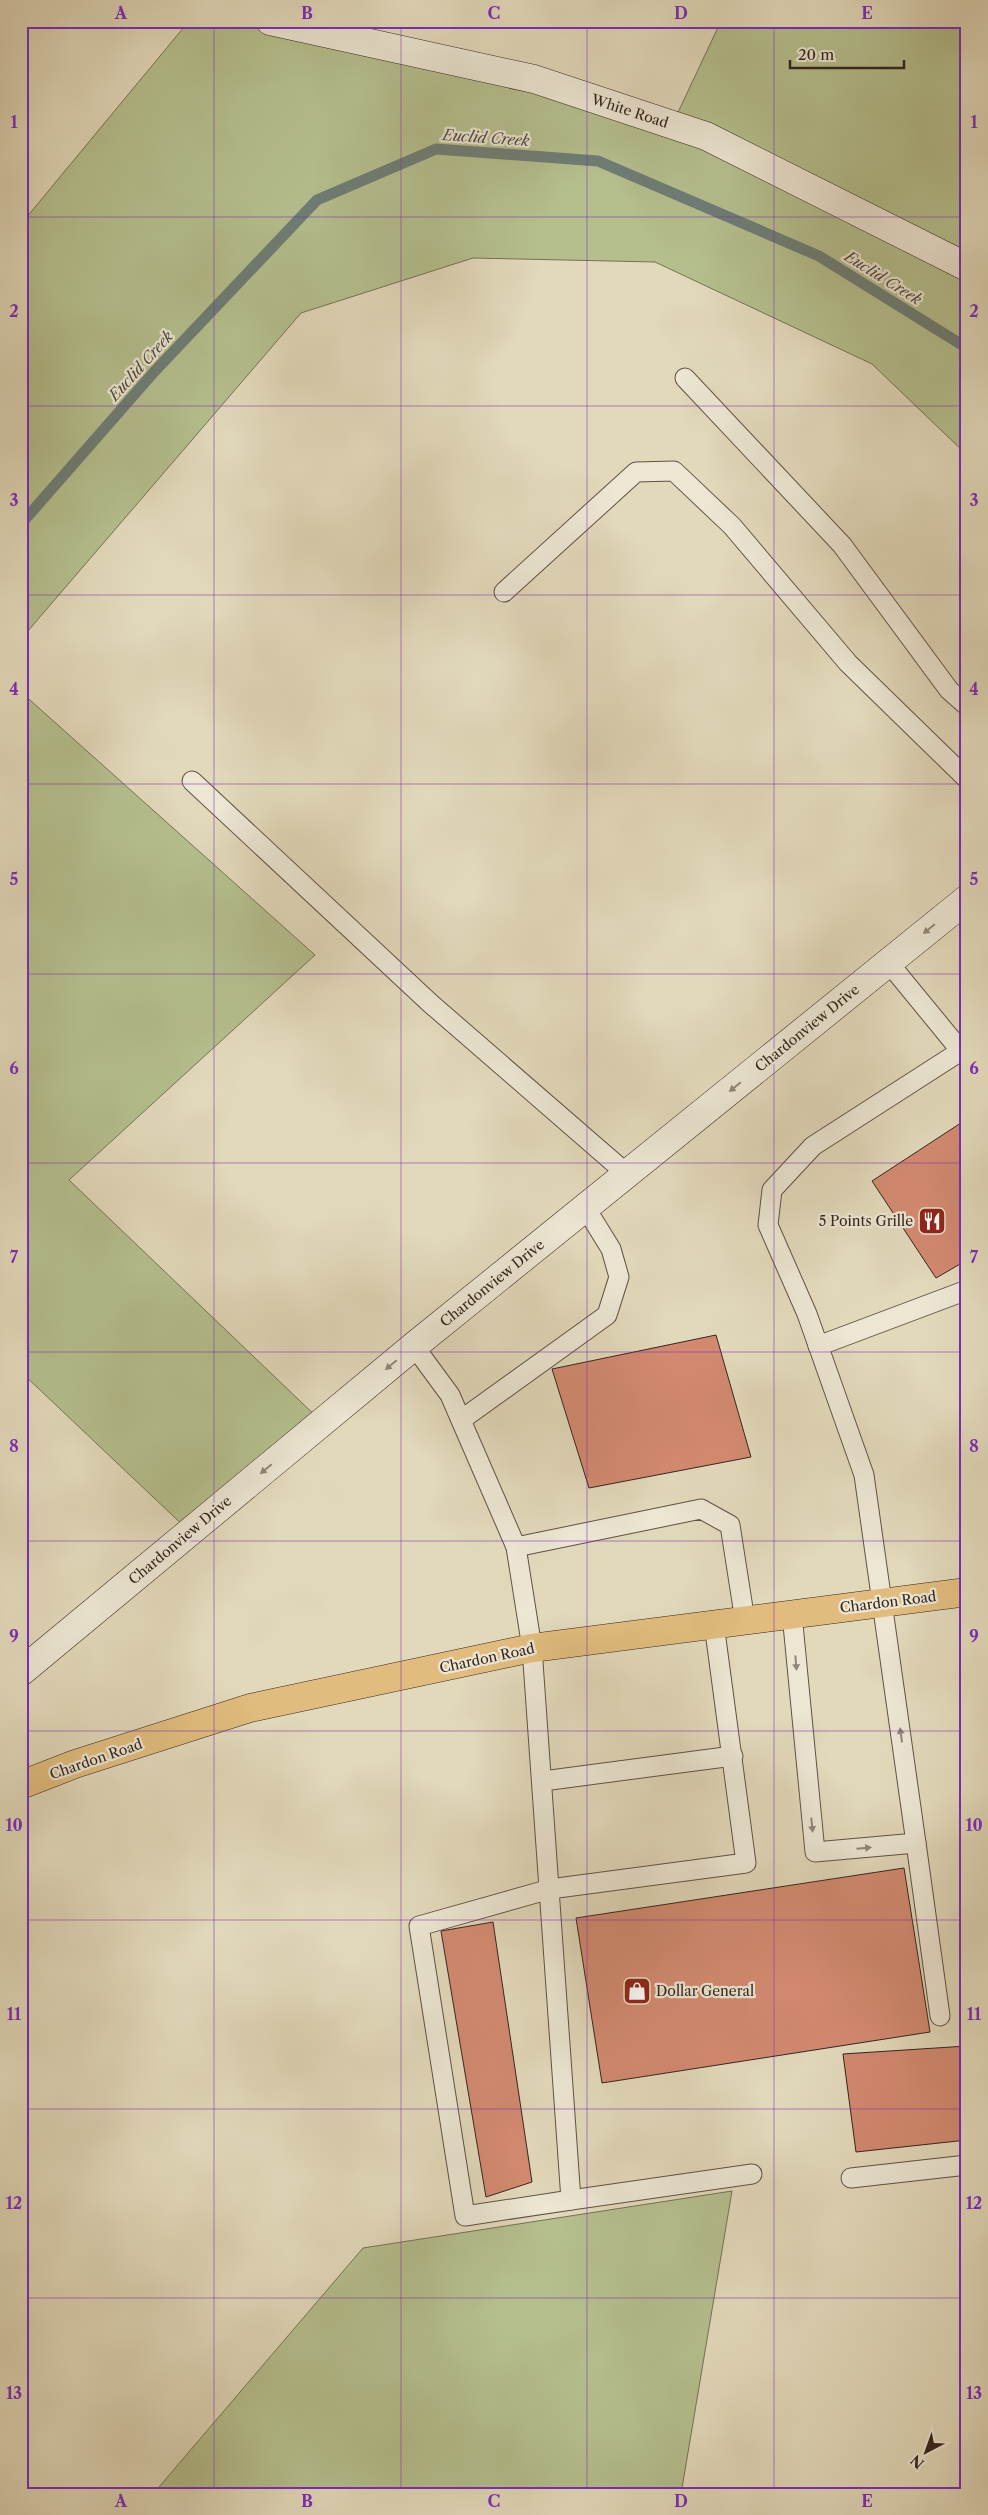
<svg xmlns="http://www.w3.org/2000/svg" width="988" height="2515" viewBox="0 0 988 2515" font-family="'Libre Caslon Text',serif">
  <rect width="100%" height="100%" fill="#e2d9bb"/>
  <filter id="stains"><feTurbulence type="fractalNoise" baseFrequency=".004" numOctaves="4"/><feColorMatrix values="0 0 0 0 .2 0 0 0 0 .09 0 0 0 0 .02 0 0 0 .5 -.17"/></filter>
  <radialGradient id="worn" r=".72"><stop offset=".6" stop-color="#630" stop-opacity="0"/><stop offset="1" stop-color="#630" stop-opacity=".3"/></radialGradient>
  <!-- green -->
  <g fill="#b5bf8e" stroke="#747256">
    <polygon points="189,21 270,21 672,125 721,21 967,21 967,455 872,364 655,262 473,258 301,313 21,639 21,224"/>
    <polygon points="21,692 315,955 69,1180 322,1422 190,1532 21,1372"/>
    <polygon points="732,2191 681,2494 153,2494 363,2248"/>
  </g>
  <g fill="none" stroke-linecap="round" stroke-linejoin="round">
    <!-- stream -->
    <polyline stroke="#6e7e77" stroke-width="11" points="21,524 154,372 317,200 436,149 598,161 819,256 967,348"/>
  </g>
  <!-- building -->
  <g fill="#d38a71" stroke="#34241f">
    <polygon points="967,1119 967,1260 936,1278 872,1181"/>
    <polygon points="716,1335 751,1457 589,1488 552,1369"/>
    <polygon points="904,1868 930,2032 602,2083 576,1918"/>
    <polygon points="493,1922 532,2182 486,2197 441,1931"/>
    <polygon points="967,2046 967,2140 856,2152 843,2054"/>
  </g>
  <g fill="none" stroke-linecap="round" stroke-linejoin="round">
    <!-- lane casing -->
    <g stroke="#605146" stroke-width="21">
      <g id="lane">
        <polyline points="685,378 842,545 949,690 967,706"/>
        <polyline points="504,592 636,472 674,471 732,526 848,663 967,779"/>
        <polyline points="192,781 430,1003 627,1174"/>
        <polyline points="888,962 961,1051"/>
        <polyline points="414,1346 450,1395 516,1547"/>
        <polyline points="818,1346 967,1290"/>
        <polyline points="461,1420 607,1315 619,1277 611,1249 585,1207"/>
        <polyline points="792,1614 815,1852 916,1843 864,1475 807,1314 768,1225 772,1190 813,1146 967,1047"/>
        <polyline points="714,1624 746,1863 550,1889 419,1926 465,2216 571,2200 532,1648 516,1547 701,1509 730,1525 745,1621"/>
        <polyline points="543,1781 733,1756"/>
        <polyline points="916,1843 940,2016"/>
        <polyline points="851,2178 967,2165"/>
        <polyline points="571,2200 752,2174"/>
      </g>
    </g>
    <!-- secondary casing -->
    <g stroke="#34241f" stroke-width="29">
      <g id="secondary">
        <polyline points="270,21 534,79 706,136 967,267"/>
        <polyline points="21,1672 414,1346 967,899"/>
      </g>
    </g>
    <!-- primary casing -->
    <g stroke="#34241f" stroke-width="29">
      <polyline id="primary" points="21,1785 75,1764 250,1708 532,1648 967,1592"/>
    </g>
    <!-- lane -->
    <use href="#lane" stroke="#ece6d3" stroke-width="19"/>
    <!-- secondary -->
    <use href="#secondary" stroke="#ece6d3" stroke-width="28"/>
    <!-- primary -->
    <use href="#primary" stroke="#e1bc7e" stroke-width="28"/>
  </g>
  <!-- one-way arrows -->
  <defs><path id="oneway-solid" d="M-6-.8H1V-3.2L6.5 0L1 3.2V.8H-6Z" transform="scale(1.25)"/></defs>
  <g fill="#908579">
    <use href="#oneway-solid" transform="translate(929 929) rotate(141)"/>
    <use href="#oneway-solid" transform="translate(735 1087) rotate(141)"/>
    <use href="#oneway-solid" transform="translate(391 1365) rotate(140)"/>
    <use href="#oneway-solid" transform="translate(266 1469) rotate(140)"/>
    <use href="#oneway-solid" transform="translate(796 1663) rotate(85)"/>
    <use href="#oneway-solid" transform="translate(901 1735) rotate(-98)"/>
    <use href="#oneway-solid" transform="translate(812 1825) rotate(84)"/>
    <use href="#oneway-solid" transform="translate(864 1848) rotate(-5)"/>
  </g>
  <!-- grid -->
  <path fill="none" stroke="#7b2cbf" stroke-width="1" stroke-opacity="0.55" d="M214 21V2494M401 21V2494M587 21V2494M774 21V2494M21 217H967M21 406H967M21 595H967M21 784H967M21 974H967M21 1163H967M21 1352H967M21 1541H967M21 1731H967M21 1920H967M21 2109H967M21 2298H967"/>
  <!-- icons -->
  <defs>
    <g id="restaurant-square" transform="scale(1.4375)"><rect x="-9" y="-9" width="18" height="18" rx="4" fill="#8f2418" stroke="#ece6d3"/><path d="M-5-6h1v4h1v-4h1v4h1v-4h1v5L-1.5 .5V6h-2V.5L-5-1ZM5-6V6H3V1.5H1.5Q1.5-4 5-6Z" fill="#fff"/></g>
    <g id="shop-square" transform="scale(1.4375)"><rect x="-9" y="-9" width="18" height="18" rx="4" fill="#8f2418" stroke="#ece6d3"/><path d="M-5-2.5h2.3a2.7 3.5 0 0 1 5.4 0H5L5.5 6h-11ZM-1.5-2.5h3a1.5 2.3 0 0 0-3 0Z" fill="#fff"/></g>
  </defs>
  <g fill-rule="evenodd">
    <use href="#restaurant-square" x="932" y="1221"/>
    <use href="#shop-square" x="637" y="1991"/>
  </g>
  <g text-anchor="middle" stroke-width="4.5" stroke-linejoin="round" paint-order="stroke">
    <!-- street labels -->
    <g font-size="14" fill="#34241f" stroke="#ece6d3">
      <text transform="translate(630 111) rotate(18)" y="5">White Road</text>
      <text transform="translate(807 1028) rotate(-39)" y="5">Chardonview Drive</text>
      <text transform="translate(492 1283) rotate(-39)" y="5">Chardonview Drive</text>
      <text transform="translate(180 1540) rotate(-40)" y="5">Chardonview Drive</text>
      <text transform="translate(888 1602) rotate(-7)" y="5">Chardon Road</text>
      <text transform="translate(487 1658) rotate(-12)" y="5">Chardon Road</text>
      <text transform="translate(96 1759) rotate(-19)" y="5">Chardon Road</text>
    </g>
    <!-- poi labels -->
    <g font-size="14" fill="#34241f" stroke="#ece6d3" text-anchor="end">
      <text x="913" y="1226">5 Points Grille</text>
      <text x="656" y="1996" text-anchor="start">Dollar General</text>
    </g>
    <!-- water labels -->
    <g font-size="15" font-style="italic" fill="#4c4a44" stroke="#ece6d3">
      <text transform="translate(486 138) rotate(4)" y="5">Euclid Creek</text>
      <text transform="translate(883 278) rotate(32)" y="5">Euclid Creek</text>
      <text transform="translate(141 366) rotate(-48)" y="5">Euclid Creek</text>
    </g>
  </g>
  <!-- margin -->
  <rect width="988" height="2515" fill="none" stroke="#e2d9bb" stroke-width="55"/>
  <!-- north arrow -->
  <g transform="translate(926 2452) rotate(221)" stroke="#ece6d3" stroke-width="4" paint-order="stroke">
  <path d="M0-4L9 19L0 12L-9 19Z" fill="#34241f"/>
  <text y="-8" font-size="14" font-weight="bold" text-anchor="middle" fill="#34241f">N</text>
  </g>
  <!-- scale -->
  <path d="M790 60v8h114v-8" fill="none" stroke="#34241f" stroke-width="2.5"/>
  <text x="798" y="60" font-size="15" fill="#34241f" stroke="#ece6d3" stroke-width="4" paint-order="stroke">20 m</text>
  <rect x="28" y="28" width="932" height="2460" fill="none" stroke="#7b2cbf" stroke-width="2"/>
  <g font-size="16" text-anchor="middle" font-weight="bold" fill="#7b2cbf">
    <text x="121" y="19">A</text>
    <text x="307" y="19">B</text>
    <text x="494" y="19">C</text>
    <text x="681" y="19">D</text>
    <text x="867" y="19">E</text>
    <text x="14" y="128">1</text>
    <text x="974" y="128">1</text>
    <text x="14" y="317">2</text>
    <text x="974" y="317">2</text>
    <text x="14" y="506">3</text>
    <text x="974" y="506">3</text>
    <text x="14" y="695">4</text>
    <text x="974" y="695">4</text>
    <text x="14" y="885">5</text>
    <text x="974" y="885">5</text>
    <text x="14" y="1074">6</text>
    <text x="974" y="1074">6</text>
    <text x="14" y="1263">7</text>
    <text x="974" y="1263">7</text>
    <text x="14" y="1452">8</text>
    <text x="974" y="1452">8</text>
    <text x="14" y="1642">9</text>
    <text x="974" y="1642">9</text>
    <text x="14" y="1831">10</text>
    <text x="974" y="1831">10</text>
    <text x="14" y="2020">11</text>
    <text x="974" y="2020">11</text>
    <text x="14" y="2209">12</text>
    <text x="974" y="2209">12</text>
    <text x="14" y="2399">13</text>
    <text x="974" y="2399">13</text>
    <text x="121" y="2507">A</text>
    <text x="307" y="2507">B</text>
    <text x="494" y="2507">C</text>
    <text x="681" y="2507">D</text>
    <text x="867" y="2507">E</text>
  </g>
  <rect width="100%" height="100%" filter="url(#stains)"/>
  <rect width="100%" height="100%" fill="url(#worn)"/>
</svg>
